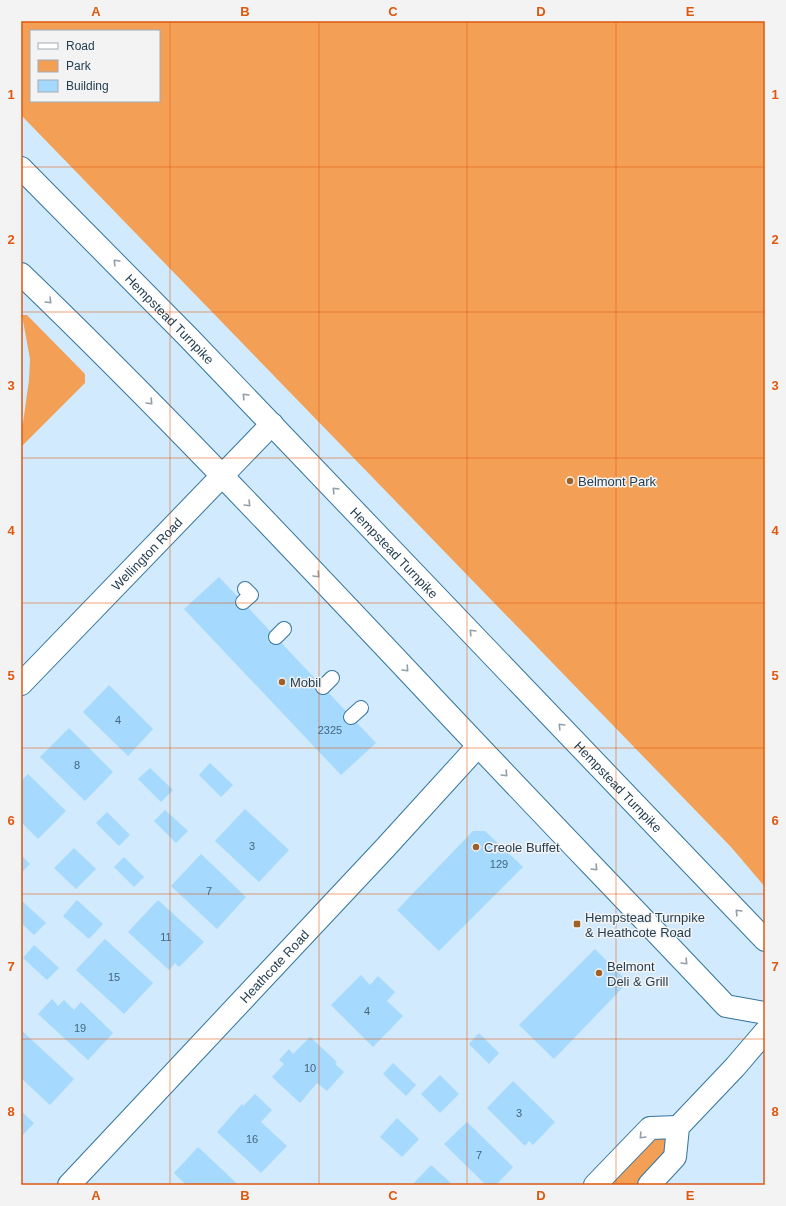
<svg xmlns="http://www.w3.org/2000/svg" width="786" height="1206" viewBox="0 0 786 1206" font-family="Helvetica,sans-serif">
  <rect width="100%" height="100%" fill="#d1eafd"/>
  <!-- green -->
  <g fill="#f3a056" fill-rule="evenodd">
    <path d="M21 21H765V887L731 847 21 115ZM31 31H159V101H31Z"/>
    <polygon points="22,315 27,315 85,374 85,383 21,447 21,426 23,423 29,380 30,359"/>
    <polygon points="678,1127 649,1185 595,1185 650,1128"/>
  </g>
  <!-- building -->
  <g fill="#a5d9fe">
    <polygon points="219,577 376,743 341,775 184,609"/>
    <polygon points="109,685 153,729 128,756 83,712"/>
    <polygon points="69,728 113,772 85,801 40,757"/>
    <polygon points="210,763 233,785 221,797 199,775"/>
    <polygon points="150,768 173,790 161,802 138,779"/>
    <polygon points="28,774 66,811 38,839 21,822 21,781"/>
    <polygon points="245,809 289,850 259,882 215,841"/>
    <polygon points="165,810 188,831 176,843 154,821"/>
    <polygon points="107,812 130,835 119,846 96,823"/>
    <polygon points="473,831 485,831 523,867 439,951 397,910"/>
    <polygon points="74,848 96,869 76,889 54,868"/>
    <polygon points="201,854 246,897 217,929 171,886"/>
    <polygon points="21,855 30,864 21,873"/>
    <polygon points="124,857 144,877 134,887 114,867"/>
    <polygon points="77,900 103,924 89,939 63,916"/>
    <polygon points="158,900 204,942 179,967 175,963 169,970 128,932"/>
    <polygon points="22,901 46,923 34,935 21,923 21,903"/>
    <polygon points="105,939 153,983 124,1014 76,970"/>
    <polygon points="34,945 59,968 47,980 23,958"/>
    <polygon points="595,949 628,982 554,1059 519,1025"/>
    <polygon points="361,975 370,985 378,976 395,992 387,1001 403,1016 373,1047 331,1005"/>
    <polygon points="52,999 58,1006 64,1000 74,1010 81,1002 113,1033 88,1060 38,1014"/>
    <polygon points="21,1030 74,1079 50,1105 21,1078"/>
    <polygon points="479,1033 499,1053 489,1064 469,1044"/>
    <polygon points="310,1037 337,1062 335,1064 344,1072 327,1091 317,1083 300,1103 272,1077 284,1064 279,1060 289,1049 293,1054"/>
    <polygon points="393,1063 416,1085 406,1096 383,1074"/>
    <polygon points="440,1075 459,1094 440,1113 421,1094"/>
    <polygon points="513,1081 555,1122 533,1145 529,1141 525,1146 487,1108"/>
    <polygon points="255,1094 272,1110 261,1122 287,1146 261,1173 217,1132 242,1104 243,1106"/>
    <polygon points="21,1111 34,1123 21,1137"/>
    <polygon points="397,1118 419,1139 402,1157 380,1137"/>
    <polygon points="467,1122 513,1167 496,1185 486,1185 444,1144"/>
    <polygon points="198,1147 231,1178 238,1185 186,1185 174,1173"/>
    <polygon points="431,1165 453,1185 412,1185"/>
  </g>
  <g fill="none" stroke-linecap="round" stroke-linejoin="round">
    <!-- lane casing -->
    <g stroke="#32749e" stroke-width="16">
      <g id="lane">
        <polyline points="243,602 251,595 245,589"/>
        <polyline points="276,637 284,629"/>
        <polyline points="323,687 332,678"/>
        <polyline points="351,717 361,708"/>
      </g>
    </g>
    <!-- street casing -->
    <g stroke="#32749e" stroke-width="24">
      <g id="street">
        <path id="s1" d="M21 684 272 424"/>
        <path id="s2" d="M69 1185 386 847 478 746"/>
        <polyline points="595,1185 650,1128 678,1127"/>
        <polyline points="649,1185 675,1157 678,1127 735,1067 765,1032"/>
      </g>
    </g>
    <!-- primary casing -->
    <g stroke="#32749e" stroke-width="24">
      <g id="primary">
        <path id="s3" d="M21 168 189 338 765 940"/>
        <path d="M21 274C158 406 289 545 420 684 521 792 624 898 726 1006L765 1013"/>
      </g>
    </g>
    <!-- lane -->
    <use href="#lane" stroke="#fff" stroke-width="14"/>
    <!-- street -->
    <use href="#street" stroke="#fff" stroke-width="22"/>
    <!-- primary -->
    <use href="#primary" stroke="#fff" stroke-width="22"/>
  </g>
  <!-- one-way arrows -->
  <defs><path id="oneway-chevron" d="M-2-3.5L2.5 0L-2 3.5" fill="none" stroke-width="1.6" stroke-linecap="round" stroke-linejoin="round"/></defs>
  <g stroke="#929fa8">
    <use href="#oneway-chevron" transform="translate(116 262) rotate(-134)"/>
    <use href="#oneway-chevron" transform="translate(49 301) rotate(45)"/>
    <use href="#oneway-chevron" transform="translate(245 396) rotate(-134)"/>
    <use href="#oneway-chevron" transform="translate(150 402) rotate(46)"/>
    <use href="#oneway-chevron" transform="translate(335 490) rotate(-134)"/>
    <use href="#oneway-chevron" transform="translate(248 504) rotate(45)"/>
    <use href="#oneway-chevron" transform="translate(317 575) rotate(47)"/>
    <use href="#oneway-chevron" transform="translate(472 632) rotate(-134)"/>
    <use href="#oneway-chevron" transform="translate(406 669) rotate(47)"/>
    <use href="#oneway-chevron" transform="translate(561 726) rotate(-134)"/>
    <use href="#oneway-chevron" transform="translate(505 774) rotate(46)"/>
    <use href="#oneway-chevron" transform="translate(595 868) rotate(46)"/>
    <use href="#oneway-chevron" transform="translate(738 912) rotate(-134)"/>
    <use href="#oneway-chevron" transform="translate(685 962) rotate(46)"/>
    <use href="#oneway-chevron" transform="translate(642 1136) rotate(134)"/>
  </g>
  <!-- grid -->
  <path fill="none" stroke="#de5810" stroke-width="1" stroke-opacity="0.55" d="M170 21V1185M319 21V1185M467 21V1185M616 21V1185M21 167H765M21 312H765M21 458H765M21 603H765M21 748H765M21 894H765M21 1039H765"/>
  <!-- markers -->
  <g fill="#9f6127" stroke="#f3f3f3" stroke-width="1.5">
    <circle cx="570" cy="481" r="4"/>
    <circle cx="282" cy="682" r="4"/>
    <circle cx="476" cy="847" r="4"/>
    <rect x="573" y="920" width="8" height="8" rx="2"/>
    <circle cx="599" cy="973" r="4"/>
  </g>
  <g text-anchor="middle" stroke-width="3" stroke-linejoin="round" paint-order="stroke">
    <!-- number labels -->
    <g font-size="11" fill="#44667d">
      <text x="118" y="724">4</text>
      <text x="330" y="734">2325</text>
      <text x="77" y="769">8</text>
      <text x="252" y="850">3</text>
      <text x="499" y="868">129</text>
      <text x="209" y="895">7</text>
      <text x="166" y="941">11</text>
      <text x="114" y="981">15</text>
      <text x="367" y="1015">4</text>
      <text x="80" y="1032">19</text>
      <text x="310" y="1072">10</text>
      <text x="519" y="1117">3</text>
      <text x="252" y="1143">16</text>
      <text x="479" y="1159">7</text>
    </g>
    <!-- street labels -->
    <g font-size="13" fill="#243f52" stroke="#f3f3f3">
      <text dy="5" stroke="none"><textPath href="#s3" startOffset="212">Hempstead Turnpike</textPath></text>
      <text dy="5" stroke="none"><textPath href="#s3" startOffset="536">Hempstead Turnpike</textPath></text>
      <text dy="5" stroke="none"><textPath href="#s1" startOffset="181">Wellington Road</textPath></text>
      <text dy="5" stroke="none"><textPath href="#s3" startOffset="860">Hempstead Turnpike</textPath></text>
      <text dy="5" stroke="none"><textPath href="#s2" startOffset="300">Heathcote Road</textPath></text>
    </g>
    <!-- poi labels -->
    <g font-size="13" fill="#243f52" stroke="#f3f3f3" text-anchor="start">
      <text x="578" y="486">Belmont Park</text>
      <text x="290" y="687">Mobil</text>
      <text x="484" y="852">Creole Buffet</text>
      <text x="585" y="922">Hempstead Turnpike<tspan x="585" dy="15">&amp; Heathcote Road</tspan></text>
      <text x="607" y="971">Belmont<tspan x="607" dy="15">Deli &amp; Grill</tspan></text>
    </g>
  </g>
  <!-- border -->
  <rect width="786" height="1206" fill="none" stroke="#f3f3f3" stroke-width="44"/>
  <!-- legend -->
  <rect x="30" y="30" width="130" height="72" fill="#f3f3f3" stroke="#a0abb3"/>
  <rect x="38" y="43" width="20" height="6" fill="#ffffff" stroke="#a0abb3"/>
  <text x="66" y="50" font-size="12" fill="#243f52">Road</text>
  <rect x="38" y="60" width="20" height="12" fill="#f3a056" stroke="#a0abb3"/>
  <text x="66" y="70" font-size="12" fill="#243f52">Park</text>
  <rect x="38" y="80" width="20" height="12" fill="#a5d9fe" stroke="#a0abb3"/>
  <text x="66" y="90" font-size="12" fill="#243f52">Building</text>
  <rect x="22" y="22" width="742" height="1162" fill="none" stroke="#de5810" stroke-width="1.5"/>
  <g font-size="13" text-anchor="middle" font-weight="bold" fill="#de5810">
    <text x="96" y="16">A</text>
    <text x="245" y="16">B</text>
    <text x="393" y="16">C</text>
    <text x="541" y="16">D</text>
    <text x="690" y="16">E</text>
    <text x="11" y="99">1</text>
    <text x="775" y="99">1</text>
    <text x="11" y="244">2</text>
    <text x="775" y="244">2</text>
    <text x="11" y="390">3</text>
    <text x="775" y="390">3</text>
    <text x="11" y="535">4</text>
    <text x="775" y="535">4</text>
    <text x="11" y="680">5</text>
    <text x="775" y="680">5</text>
    <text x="11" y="825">6</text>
    <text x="775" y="825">6</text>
    <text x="11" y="971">7</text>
    <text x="775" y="971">7</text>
    <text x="11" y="1116">8</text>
    <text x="775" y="1116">8</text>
    <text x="96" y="1200">A</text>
    <text x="245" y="1200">B</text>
    <text x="393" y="1200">C</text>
    <text x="541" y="1200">D</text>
    <text x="690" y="1200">E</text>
  </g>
</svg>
